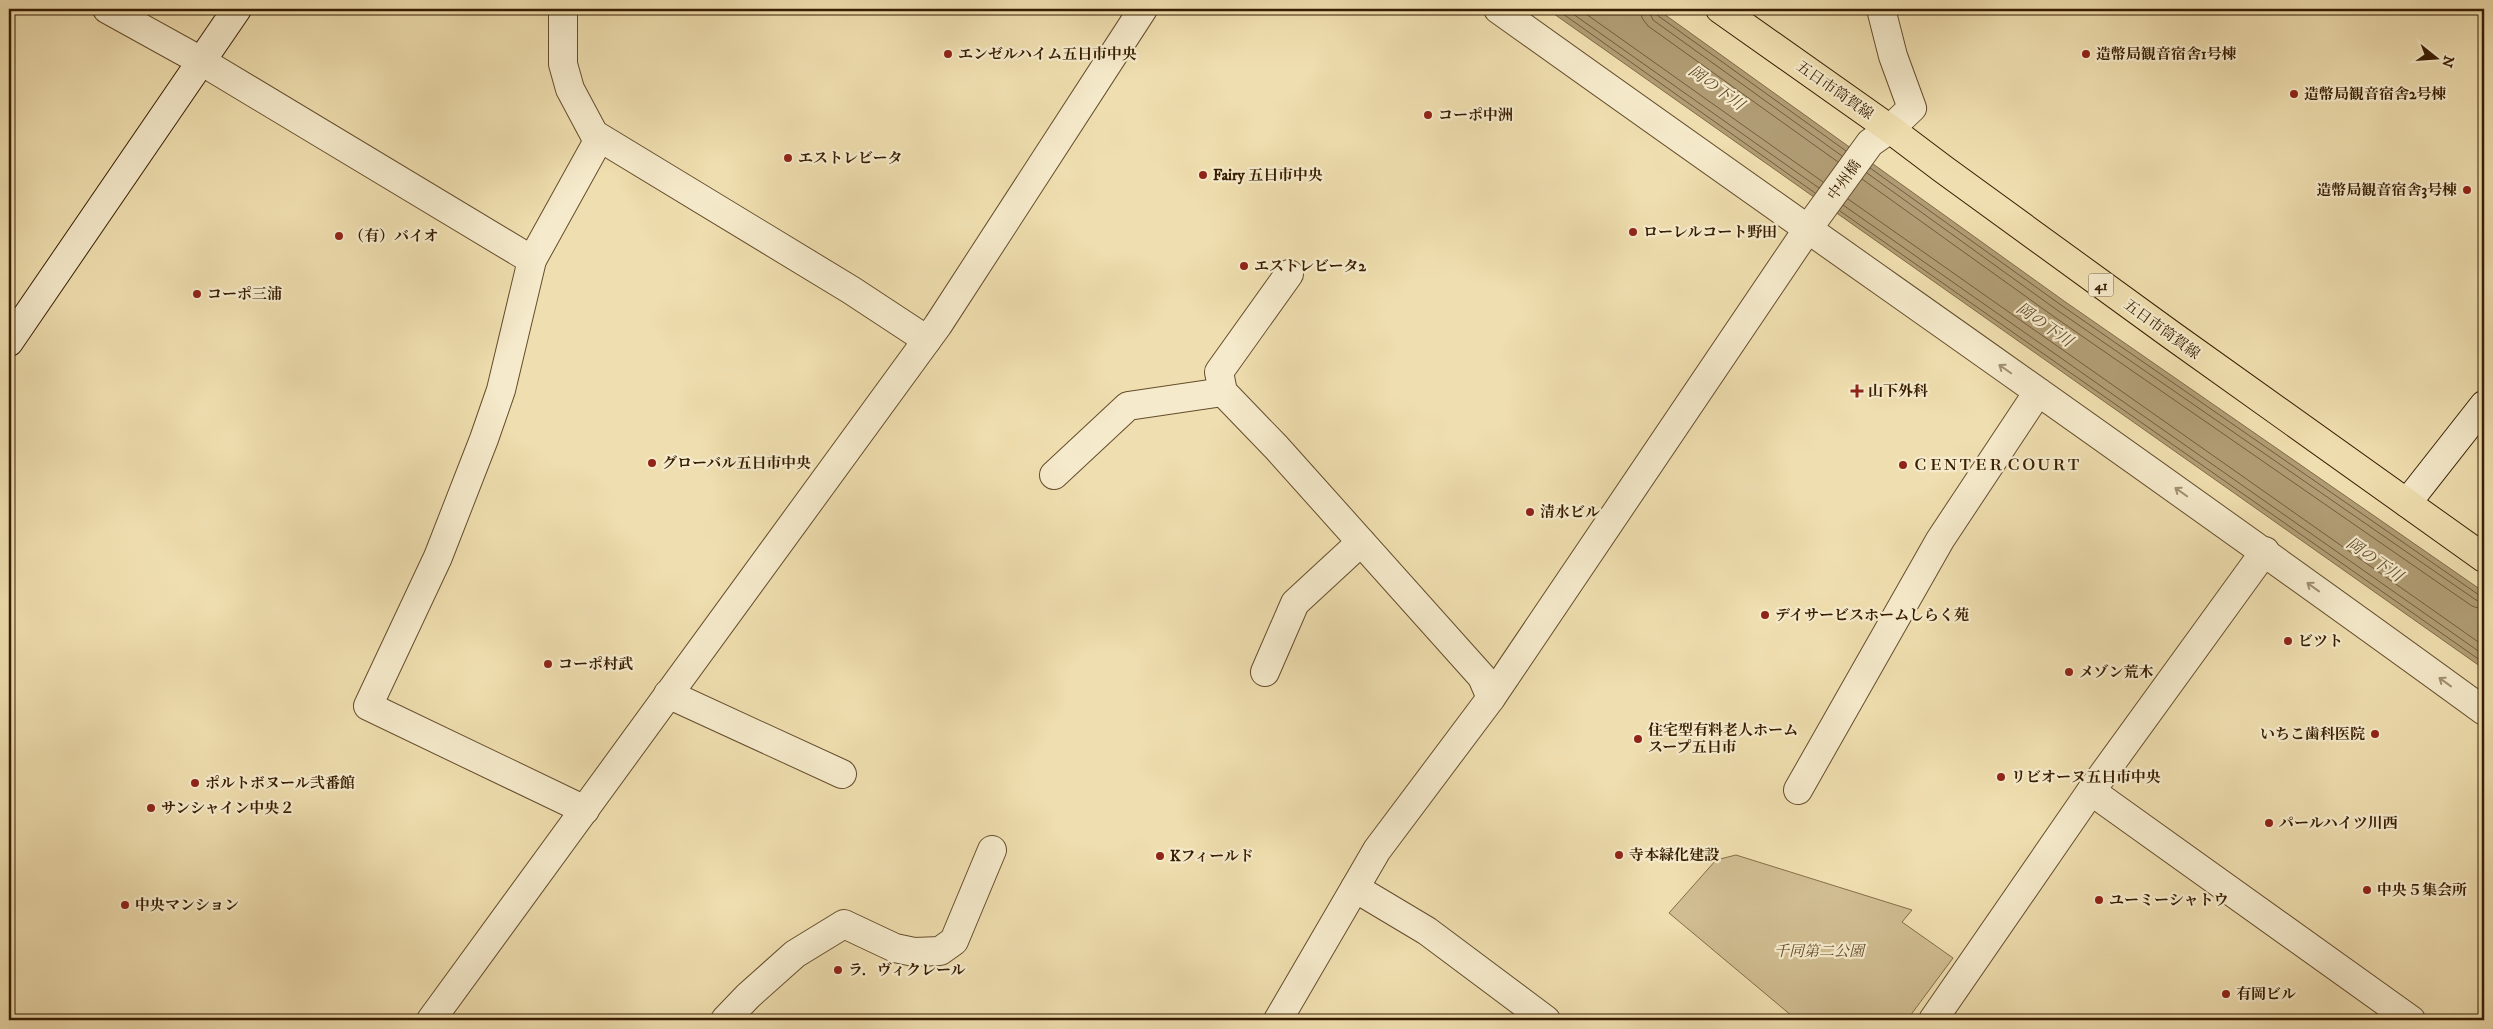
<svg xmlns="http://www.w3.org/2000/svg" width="2493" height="1029" viewBox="0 0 2493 1029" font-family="'IM FELL DW Pica','Noto Serif JP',serif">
  <rect width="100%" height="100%" fill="#efdeaf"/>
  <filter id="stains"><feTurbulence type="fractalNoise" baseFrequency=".004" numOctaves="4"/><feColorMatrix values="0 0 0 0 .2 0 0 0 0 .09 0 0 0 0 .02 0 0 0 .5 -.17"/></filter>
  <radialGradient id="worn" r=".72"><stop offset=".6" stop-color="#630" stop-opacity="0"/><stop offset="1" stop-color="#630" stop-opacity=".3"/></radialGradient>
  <!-- green -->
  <polygon fill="#d0bd91" stroke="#846d49" points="1736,855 1912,910 1902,922 1953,958 1907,1020 1822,1020 1818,1018 1792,1016 1669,913 1716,860"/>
  <!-- water -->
  <polygon fill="#b09c74" stroke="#806946" points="1547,9 1657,9 2064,301 2484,592 2484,669"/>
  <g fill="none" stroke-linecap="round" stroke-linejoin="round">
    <!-- shore -->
    <g stroke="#745c3a" stroke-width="1">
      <polyline points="1556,9 1815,193"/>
      <polyline points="1566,9 1819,188"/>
      <polyline points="1579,9 1823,182"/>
      <polyline points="1641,9 1642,18 1648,26 1838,162"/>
      <polyline points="1648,9 1653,20 1842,156"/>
      <polyline points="1654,9 1657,15 1846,151"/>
      <polyline points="1870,168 2061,305 2479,595 2484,596"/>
      <polyline points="1867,173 2057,310 2476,600 2484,602"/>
      <polyline points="1862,179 2053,316 2472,606 2484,610"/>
      <polyline points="1848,199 2484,646"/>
      <polyline points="1843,205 2484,655"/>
      <polyline points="1840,211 2484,663"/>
    </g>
    <!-- street casing -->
    <g stroke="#654d2c" stroke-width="30">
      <g id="street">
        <polyline points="107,9 201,61 532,260"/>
        <polyline points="563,9 563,64 570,89 594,134 851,290 927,340"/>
        <path d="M1498 9C1826 244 2158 473 2484 711"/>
        <polyline points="1289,274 1219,372 1223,392 1277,448 1482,677 1491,698"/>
        <polyline points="1054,475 1128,406 1223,392"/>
        <polyline points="1265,672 1295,603 1361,542"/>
        <polyline points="668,694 842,774"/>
        <polyline points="1798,790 1940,540 2038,392"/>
        <polyline points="2091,791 2411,1020"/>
        <polyline points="585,810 368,706 438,557 484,439 501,390 532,260 599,139"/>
        <polyline points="1355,888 1427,931 1546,1020"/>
        <polyline points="431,1020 938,325 1143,9"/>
        <polyline points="725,1020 748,996 795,954 844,924 895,948 914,952 940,951 954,941 992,850"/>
        <polyline points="1278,1020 1377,850 1491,698 1807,230 1870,143 1890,129 1912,108 1893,56 1881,9"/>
        <polyline points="1933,1020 2091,791 2265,551"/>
      </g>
    </g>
    <!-- secondary casing -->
    <g stroke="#371d01" stroke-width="30">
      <g id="secondary">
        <polyline points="9,342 237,9"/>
        <polyline points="2407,503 2484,405"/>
      </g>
    </g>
    <!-- primary casing -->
    <g stroke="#371d01" stroke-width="30">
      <polyline id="primary" points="1720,9 1890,129 1943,169 2170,334 2484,558"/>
    </g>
    <!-- street -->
    <use href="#street" stroke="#f5eacb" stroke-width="28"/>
    <!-- secondary -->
    <use href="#secondary" stroke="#f5eacb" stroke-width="28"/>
    <!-- primary -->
    <use href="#primary" stroke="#efdeaf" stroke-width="28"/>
  </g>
  <!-- one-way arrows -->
  <defs><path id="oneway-shaft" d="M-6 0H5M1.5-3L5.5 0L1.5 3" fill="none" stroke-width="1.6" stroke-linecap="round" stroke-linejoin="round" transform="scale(1.25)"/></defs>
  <g stroke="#a08e70">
    <use href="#oneway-shaft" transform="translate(2005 369) rotate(-145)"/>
    <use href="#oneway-shaft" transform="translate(2181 492) rotate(-145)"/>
    <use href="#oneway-shaft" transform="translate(2313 587) rotate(-144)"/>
    <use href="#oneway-shaft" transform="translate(2445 682) rotate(-144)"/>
  </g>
  <!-- markers -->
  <g fill="#8f2418" stroke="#f5eacb" stroke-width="2">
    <circle cx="948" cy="54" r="5"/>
    <circle cx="2086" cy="54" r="5"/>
    <circle cx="2294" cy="94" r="5"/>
    <circle cx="1428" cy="115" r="5"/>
    <circle cx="788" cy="158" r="5"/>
    <circle cx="1203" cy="175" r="5"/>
    <circle cx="2467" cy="190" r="5"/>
    <circle cx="1633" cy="232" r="5"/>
    <circle cx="339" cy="236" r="5"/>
    <circle cx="1244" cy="266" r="5"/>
    <circle cx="197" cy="294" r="5"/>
    <path d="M1854.5 383.5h5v5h5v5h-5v5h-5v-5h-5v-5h5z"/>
    <circle cx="652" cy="463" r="5"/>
    <circle cx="1903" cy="465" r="5"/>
    <circle cx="1530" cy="512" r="5"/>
    <circle cx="1765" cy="615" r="5"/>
    <circle cx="2288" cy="641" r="5"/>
    <circle cx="548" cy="664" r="5"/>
    <circle cx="2069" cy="672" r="5"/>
    <circle cx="2375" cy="734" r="5"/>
    <circle cx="1638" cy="739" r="5"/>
    <circle cx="2001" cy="777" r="5"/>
    <circle cx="195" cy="783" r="5"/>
    <circle cx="151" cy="808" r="5"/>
    <circle cx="2269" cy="823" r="5"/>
    <circle cx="1619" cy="855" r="5"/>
    <circle cx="1160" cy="856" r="5"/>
    <circle cx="2367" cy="890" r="5"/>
    <circle cx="2099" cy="900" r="5"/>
    <circle cx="125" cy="905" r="5"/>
    <circle cx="838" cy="970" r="5"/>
    <circle cx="2226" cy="994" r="5"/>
  </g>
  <g text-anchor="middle" stroke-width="4.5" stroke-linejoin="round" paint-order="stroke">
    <!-- shield labels -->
    <rect fill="#f5eacb" stroke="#705a3e" stroke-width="1" x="2088.5" y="273.5" width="25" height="23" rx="4"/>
    <g font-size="14" font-weight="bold" fill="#371d01">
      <text x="2101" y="290">41</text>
    </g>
    <!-- poi labels -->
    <g font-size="15" font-weight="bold" fill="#371d01" stroke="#f5eacb" text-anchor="start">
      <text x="958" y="59">エンゼルハイム五日市中央</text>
      <text x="2096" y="59">造幣局観音宿舎1号棟</text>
      <text x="2304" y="99">造幣局観音宿舎2号棟</text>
      <text x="1438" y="120">コーポ中洲</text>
      <text x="798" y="163">エストレビータ</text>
      <text x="1213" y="180">Fairy 五日市中央</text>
      <text x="2457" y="195" text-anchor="end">造幣局観音宿舎3号棟</text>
      <text x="1643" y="237">ローレルコート野田</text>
      <text x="349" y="241">（有）バイオ</text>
      <text x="1254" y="271">エストレビータ2</text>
      <text x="207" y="299">コーポ三浦</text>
      <text x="1868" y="396">山下外科</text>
      <text x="662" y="468">グローバル五日市中央</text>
      <text x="1913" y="470">ＣＥＮＴＥＲ ＣＯＵＲＴ</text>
      <text x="1540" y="517">清水ビル</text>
      <text x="1775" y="620">デイサービスホームしらく苑</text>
      <text x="2298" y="646">ビツト</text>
      <text x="558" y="669">コーポ村武</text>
      <text x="2079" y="677">メゾン荒木</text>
      <text x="1648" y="735">住宅型有料老人ホーム<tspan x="1648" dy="17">スープ五日市</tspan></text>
      <text x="2365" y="739" text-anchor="end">いちこ歯科医院</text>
      <text x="2011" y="782">リビオーヌ五日市中央</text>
      <text x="205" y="788">ポルトボヌール弐番館</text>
      <text x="161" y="813">サンシャイン中央２</text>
      <text x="2279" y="828">パールハイツ川西</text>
      <text x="1629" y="860">寺本緑化建設</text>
      <text x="1170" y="861">Kフィールド</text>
      <text x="2377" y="895">中央５集会所</text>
      <text x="2109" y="905">ユーミーシャトウ</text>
      <text x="135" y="910">中央マンション</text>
      <text x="848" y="975">ラ．ヴィクレール</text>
      <text x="2236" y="999">有岡ビル</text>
    </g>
    <!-- street labels -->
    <g font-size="15" fill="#371d01" stroke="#f5eacb">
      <text transform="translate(1835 90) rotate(35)" y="5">五日市筒賀線</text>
      <text transform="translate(1844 180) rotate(-54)" y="5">中州橋</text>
      <text transform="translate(2162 329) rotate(36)" y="5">五日市筒賀線</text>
    </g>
    <!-- park labels -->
    <g font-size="15" font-style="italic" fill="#654d2c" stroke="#f5eacb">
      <text x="1819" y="956">千同第二公園</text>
    </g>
    <!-- water labels -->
    <g font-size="16" font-style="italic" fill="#614929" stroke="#f5eacb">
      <text transform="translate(1717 87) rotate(36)" y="6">岡の下川</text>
      <text transform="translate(2045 324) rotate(35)" y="6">岡の下川</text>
      <text transform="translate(2375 559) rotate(35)" y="6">岡の下川</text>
    </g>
  </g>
  <!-- margin -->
  <rect width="2493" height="1029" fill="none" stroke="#efdeaf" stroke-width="30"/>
  <rect x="10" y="10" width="2473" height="1009" fill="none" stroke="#371d01" stroke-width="2.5"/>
  <rect x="15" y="15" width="2463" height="999" fill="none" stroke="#371d01"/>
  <!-- north arrow -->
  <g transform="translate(2436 58) rotate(107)" stroke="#f5eacb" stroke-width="4" paint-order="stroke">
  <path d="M0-4L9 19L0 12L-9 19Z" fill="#371d01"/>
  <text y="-8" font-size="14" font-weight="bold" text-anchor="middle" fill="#371d01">N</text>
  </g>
  <rect width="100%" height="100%" filter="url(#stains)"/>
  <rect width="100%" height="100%" fill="url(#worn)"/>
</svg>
